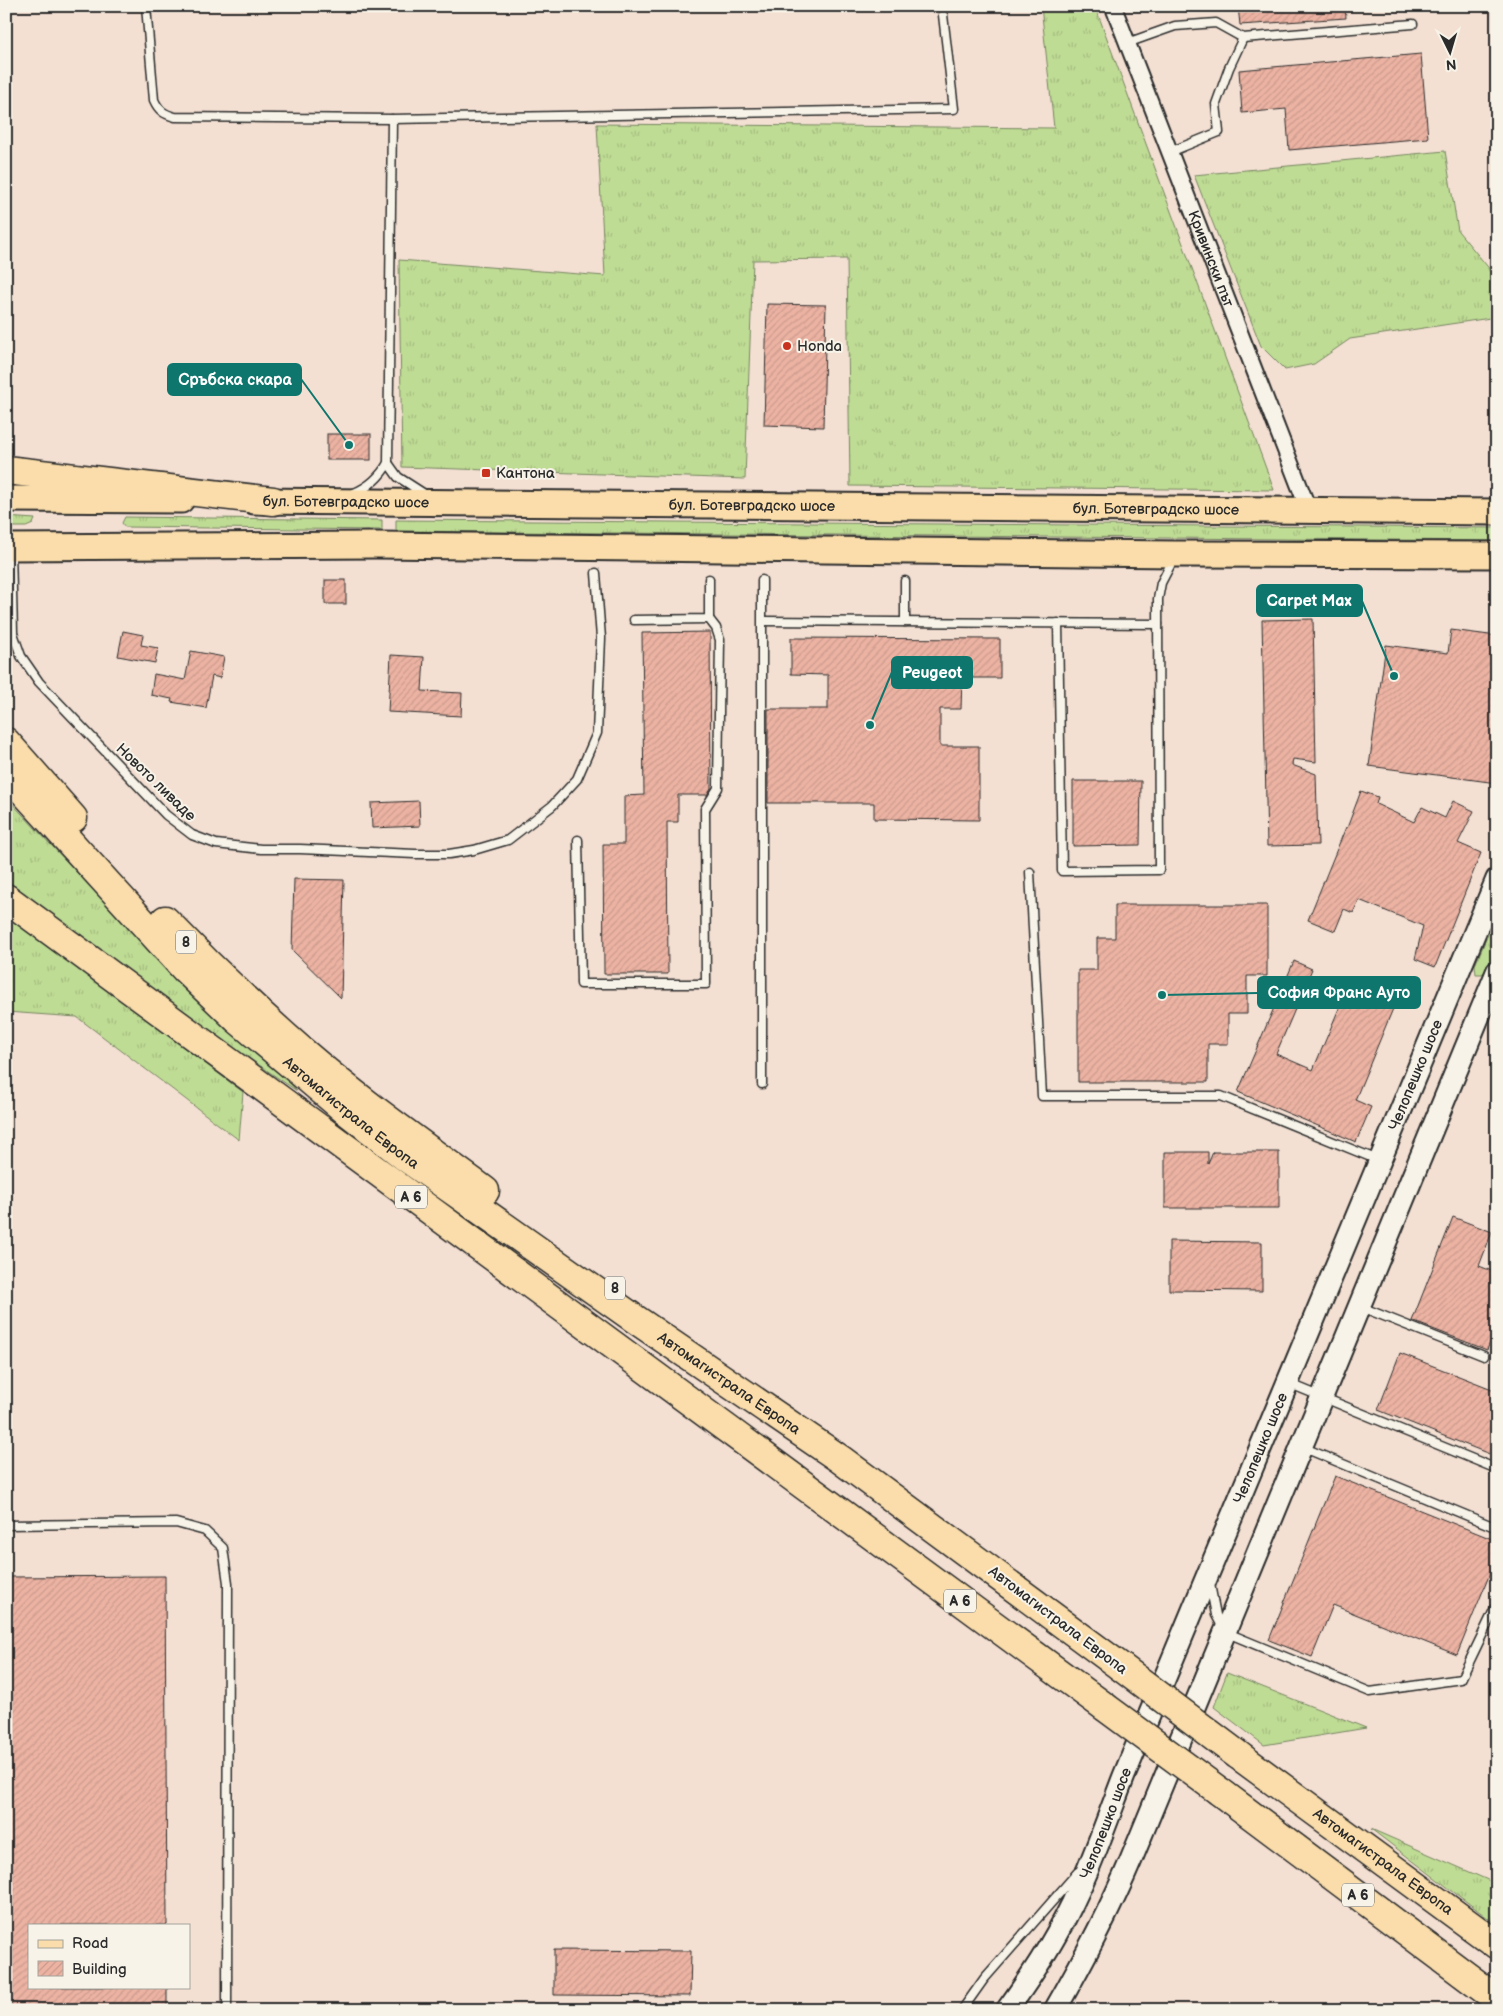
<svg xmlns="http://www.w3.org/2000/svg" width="1503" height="2016" viewBox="0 0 1503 2016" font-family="'Balsamiq Sans',sans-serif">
  <defs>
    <pattern id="grass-tufts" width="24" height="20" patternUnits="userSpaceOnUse" patternTransform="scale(1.25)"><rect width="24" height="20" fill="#bfdc94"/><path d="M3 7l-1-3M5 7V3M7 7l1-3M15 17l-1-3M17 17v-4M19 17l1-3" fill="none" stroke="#a4bd80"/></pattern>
    <pattern id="building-hatch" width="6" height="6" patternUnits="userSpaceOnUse" patternTransform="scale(1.25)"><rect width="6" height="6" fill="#ecb3a3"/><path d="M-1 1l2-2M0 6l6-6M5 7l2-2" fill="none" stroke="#cb9a8c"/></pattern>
  </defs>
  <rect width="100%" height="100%" fill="#f4e0d3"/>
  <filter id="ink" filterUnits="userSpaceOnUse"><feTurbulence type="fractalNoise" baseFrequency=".02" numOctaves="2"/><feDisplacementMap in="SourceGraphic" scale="10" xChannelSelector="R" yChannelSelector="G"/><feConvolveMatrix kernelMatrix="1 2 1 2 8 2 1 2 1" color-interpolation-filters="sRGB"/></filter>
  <g filter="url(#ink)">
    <!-- grass -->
    <g fill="url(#grass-tufts)" stroke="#758460">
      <polygon points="1041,6 1095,6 1274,490 850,486 847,259 753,260 745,479 402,467 399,260 605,276 597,124 1054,128"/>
      <polygon points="1445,151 1458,231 1497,278 1497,317 1350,339 1314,364 1285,370 1261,346 1194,175"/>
      <polygon points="6,517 35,519 33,524 26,527 6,527"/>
      <polygon points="125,517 382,520 382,530 125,527 122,523"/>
      <polygon points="396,520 1497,528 1497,541 396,531"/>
      <polygon points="6,797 161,962 270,1061 297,1091 221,1039 6,880"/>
      <path d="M1497 913C1497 933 1499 960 1482 974H1476L1475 965Z"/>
      <polygon points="6,914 243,1092 239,1140 77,1017 6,1012"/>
      <polygon points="1227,1673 1366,1728 1264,1745 1214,1707"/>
      <polygon points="1371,1829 1497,1884 1497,1925"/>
    </g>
    <!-- building -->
    <g fill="url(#building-hatch)" stroke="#2b2b2b">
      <polygon points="1238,6 1345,6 1346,18 1240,25"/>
      <polygon points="1421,54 1428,138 1289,150 1286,109 1242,113 1239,70"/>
      <polygon points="767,304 826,305 823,427 764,425"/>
      <rect x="327" y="434" width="44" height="26"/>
      <rect x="325" y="580" width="21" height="24"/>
      <polygon points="1313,619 1316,762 1293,759 1292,765 1316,774 1318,845 1267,846 1262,620"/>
      <polygon points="1451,630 1497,636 1497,783 1369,766 1386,645 1448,653"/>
      <polygon points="123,631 143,635 141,645 158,648 155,663 118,656"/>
      <polygon points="710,632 711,788 707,795 678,795 678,822 667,822 668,974 604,974 603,844 624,844 624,796 644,795 642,633"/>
      <polygon points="791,638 1000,639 1000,678 962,678 961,709 940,709 940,746 979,746 979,820 874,819 874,803 768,803 768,709 828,709 828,675 791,674"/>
      <polygon points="191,651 224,657 220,678 212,676 206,708 171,702 172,699 151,695 154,674 185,680"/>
      <polygon points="391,655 424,657 422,691 462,693 461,716 388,712"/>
      <polygon points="1073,781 1141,781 1140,845 1073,846"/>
      <polygon points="1361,791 1378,797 1376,804 1414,822 1422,807 1445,818 1453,801 1474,811 1458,843 1481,853 1435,967 1415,959 1423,926 1359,900 1353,913 1344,909 1335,931 1308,920 1346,827 1347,828"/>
      <polygon points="419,801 420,826 372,828 371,803"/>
      <polygon points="294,879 344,880 341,998 292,950"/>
      <polygon points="1115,905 1267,905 1267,976 1247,976 1247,1014 1228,1014 1228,1044 1208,1044 1208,1082 1078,1082 1078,970 1097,970 1097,938 1115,938"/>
      <polygon points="1294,961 1312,969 1276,1054 1313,1070 1351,980 1397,999 1355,1100 1371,1107 1356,1142 1238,1092"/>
      <polygon points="1165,1152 1208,1152 1208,1164 1213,1152 1279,1152 1279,1208 1165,1208"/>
      <polygon points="1453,1217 1492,1232 1479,1266 1497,1273 1497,1324 1487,1350 1412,1321"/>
      <polygon points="1169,1241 1262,1242 1262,1291 1169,1290"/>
      <polygon points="1400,1353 1497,1391 1497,1457 1378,1410"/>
      <polygon points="1335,1476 1497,1541 1497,1556 1457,1655 1333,1605 1312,1657 1269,1640"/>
      <polygon points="165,1576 167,1925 29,1925 29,1987 167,1987 167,2010 6,2010 6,1577"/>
      <polygon points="554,1950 691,1951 690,1996 554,1995"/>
    </g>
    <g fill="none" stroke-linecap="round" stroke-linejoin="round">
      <!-- lane casing -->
      <g stroke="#2b2b2b" stroke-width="11">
        <g id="lane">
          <path d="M146 6 154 100C159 111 164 114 175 117L392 119 954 109 943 15"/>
          <polyline points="1127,43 1175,26 1216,23 1243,38 1413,24"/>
          <polyline points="1170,152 1219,132 1216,104 1229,68 1243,38"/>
          <polyline points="388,463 398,477 426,495"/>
          <path d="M354 493C369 487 380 477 388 463L392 119"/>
          <polyline points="11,549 13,633 21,656 39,682 166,815 192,835 216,844 261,849 300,849 415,854 449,854 474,850 508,840 552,806 577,779 597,733 601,638 596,573"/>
          <polyline points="634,620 709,619 709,579"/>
          <polyline points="763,621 1158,624"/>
          <polyline points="905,622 905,581"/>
          <polyline points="1058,623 1062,871 1159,870 1158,599 1161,583 1174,558"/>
          <polyline points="578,840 581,984 706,984 705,809 718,788 720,640 716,628 709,619"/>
          <polyline points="1030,872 1042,1096 1221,1096 1378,1160"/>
          <polyline points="762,1084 762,580"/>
          <polyline points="1361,1307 1484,1356"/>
          <polyline points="1288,1383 1497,1469"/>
          <polyline points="1302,1447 1497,1528"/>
          <polyline points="6,1525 176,1523 205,1531 223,1548 228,1583 227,2010"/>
          <polyline points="1210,1584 1216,1615 1225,1632 1370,1692 1461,1679 1497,1604"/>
          <polyline points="962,2010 984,1979 1078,1872"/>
        </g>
      </g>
      <!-- street casing -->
      <g stroke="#2b2b2b" stroke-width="19">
        <g id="street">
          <path id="s1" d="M1113 6 1309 511"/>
        </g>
      </g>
      <!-- secondary casing -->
      <g stroke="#2b2b2b" stroke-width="25">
        <g id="secondary">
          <path id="s2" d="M1007 2010C1025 1985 1042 1960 1057 1933 1085 1884 1104 1828 1124 1776L1497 879"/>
          <path d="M1055 2010C1083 1961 1109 1912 1131 1860L1497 972"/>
        </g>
      </g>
      <!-- primary casing -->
      <g stroke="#2b2b2b" stroke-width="29">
        <g id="primary">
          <polyline points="6,499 181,500"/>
          <path id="s3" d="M254 501 1497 512"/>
          <polyline points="6,547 376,545 1176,554 1497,555"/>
        </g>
      </g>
      <!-- highway casing -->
      <g stroke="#2b2b2b" stroke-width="31">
        <g id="highway">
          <polyline points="6,470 273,501"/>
          <polyline points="6,742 73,818"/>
          <path id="s4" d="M6 772 186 970 237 1019 344 1109 404 1156 635 1319 840 1459 1121 1667"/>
          <polyline points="6,898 1105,1707"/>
          <path d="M165 920C209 966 255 1010 303 1052 361 1102 424 1146 485 1191"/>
          <path id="s5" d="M1238 1755 1497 1945"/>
          <polyline points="1219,1791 1497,1999"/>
        </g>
      </g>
      <!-- lane -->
      <use href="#lane" stroke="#f7f3e8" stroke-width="8"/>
      <!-- street -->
      <use href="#street" stroke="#f7f3e8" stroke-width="15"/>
      <!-- secondary -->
      <use href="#secondary" stroke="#f7f3e8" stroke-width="21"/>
      <!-- primary -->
      <use href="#primary" stroke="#faddab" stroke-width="25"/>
      <!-- highway -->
      <use href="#highway" stroke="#faddab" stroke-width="28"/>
      <!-- highway-bridge casing -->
      <g stroke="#2b2b2b" stroke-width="31" stroke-linecap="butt">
        <g id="highway-bridge">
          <polyline points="1121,1667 1238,1755"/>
          <polyline points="1105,1707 1219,1791"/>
        </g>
      </g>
      <!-- highway-bridge -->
      <use href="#highway-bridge" stroke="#faddab" stroke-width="28"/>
    </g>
  </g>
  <!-- markers -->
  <g fill="#c8321e" stroke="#f7f3e8" stroke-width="2">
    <circle cx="787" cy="346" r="5"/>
    <rect x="481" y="468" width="10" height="10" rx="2.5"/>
  </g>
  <g text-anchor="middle" stroke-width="4" stroke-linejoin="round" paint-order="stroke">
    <!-- shield labels -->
    <g fill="#f7f3e8" stroke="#686764" stroke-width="1">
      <rect x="176" y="930.5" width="20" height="23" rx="4"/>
      <rect x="395" y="1185.5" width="32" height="23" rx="4"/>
      <rect x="605" y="1276.5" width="20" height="23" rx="4"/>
      <rect x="944" y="1589.5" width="32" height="23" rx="4"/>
      <rect x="1342" y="1883.5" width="32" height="23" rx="4"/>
    </g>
    <g font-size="14" font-weight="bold" fill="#2b2b2b">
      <text x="186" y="947">8</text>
      <text x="411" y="1202">A 6</text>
      <text x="615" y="1293">8</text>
      <text x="960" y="1606">A 6</text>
      <text x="1358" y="1900">A 6</text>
    </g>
    <!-- street labels -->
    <g font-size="15" fill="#2b2b2b" stroke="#f7f3e8">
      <text dy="5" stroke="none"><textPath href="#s1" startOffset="271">Кривински път</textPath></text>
      <text dy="5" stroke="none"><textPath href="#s3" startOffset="92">бул. Ботевградско шосе</textPath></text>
      <text dy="5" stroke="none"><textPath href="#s3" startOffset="498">бул. Ботевградско шосе</textPath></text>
      <text dy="5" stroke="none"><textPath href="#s3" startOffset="902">бул. Ботевградско шосе</textPath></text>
      <text transform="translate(156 782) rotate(44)" y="5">Новото ливаде</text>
      <text dy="5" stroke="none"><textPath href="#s2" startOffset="1022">Челопешко шосе</textPath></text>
      <text dy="5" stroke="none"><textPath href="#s4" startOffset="486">Автомагистрала Европа</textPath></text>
      <text dy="5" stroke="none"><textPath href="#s4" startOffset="951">Автомагистрала Европа</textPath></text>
      <text dy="5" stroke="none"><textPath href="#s2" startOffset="618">Челопешко шосе</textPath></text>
      <text transform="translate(1058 1620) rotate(37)" y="5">Автомагистрала Европа</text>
      <text dy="5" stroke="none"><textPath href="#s2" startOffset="212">Челопешко шосе</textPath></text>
      <text dy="5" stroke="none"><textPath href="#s5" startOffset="180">Автомагистрала Европа</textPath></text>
    </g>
    <!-- poi labels -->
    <g font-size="15" fill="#2b2b2b" stroke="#f7f3e8" text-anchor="start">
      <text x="797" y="351">Honda</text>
      <text x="496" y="478">Кантона</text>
    </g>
  </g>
  <!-- callouts -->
  <path fill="none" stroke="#0f766e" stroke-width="2" d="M349 445L301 379M1394 676L1362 601M870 725L892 672M1162 995L1258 993"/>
  <g fill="#0f766e" stroke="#f7f3e8" stroke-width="2">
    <circle cx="349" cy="445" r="5"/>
    <circle cx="1394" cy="676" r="5"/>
    <circle cx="870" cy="725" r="5"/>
    <circle cx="1162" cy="995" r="5"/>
  </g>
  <g fill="#0f766e" stroke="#0f766e" stroke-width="2">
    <rect x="168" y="364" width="133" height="31" rx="5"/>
    <rect x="1257" y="585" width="105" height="31" rx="5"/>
    <rect x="892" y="657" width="80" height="31" rx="5"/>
    <rect x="1258" y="977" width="162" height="31" rx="5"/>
  </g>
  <g font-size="16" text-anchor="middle" font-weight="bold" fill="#fff">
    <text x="235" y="385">Сръбска скара</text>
    <text x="1309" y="606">Carpet Max</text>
    <text x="932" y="678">Peugeot</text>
    <text x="1339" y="998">София Франс Ауто</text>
  </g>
  <!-- margin -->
  <rect width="1503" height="2016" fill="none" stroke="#f7f3e8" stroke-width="25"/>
  <rect x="12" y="12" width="1478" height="1991" fill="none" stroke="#2b2b2b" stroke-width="2" filter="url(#ink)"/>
  <!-- legend -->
  <rect x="28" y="1924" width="162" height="65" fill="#f7f3e8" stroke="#a5a39c"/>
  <rect x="38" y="1940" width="25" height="8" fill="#faddab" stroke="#a5a39c"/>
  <text x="72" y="1948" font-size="15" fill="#2b2b2b">Road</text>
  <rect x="38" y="1961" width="25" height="15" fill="url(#building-hatch)" stroke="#a5a39c"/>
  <text x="72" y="1974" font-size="15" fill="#2b2b2b">Building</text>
  <!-- north arrow -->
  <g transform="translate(1450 52) rotate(175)" stroke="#f7f3e8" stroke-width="4" paint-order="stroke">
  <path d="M0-4L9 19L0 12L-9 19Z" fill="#2b2b2b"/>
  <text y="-8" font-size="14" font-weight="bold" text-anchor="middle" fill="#2b2b2b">N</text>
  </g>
</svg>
